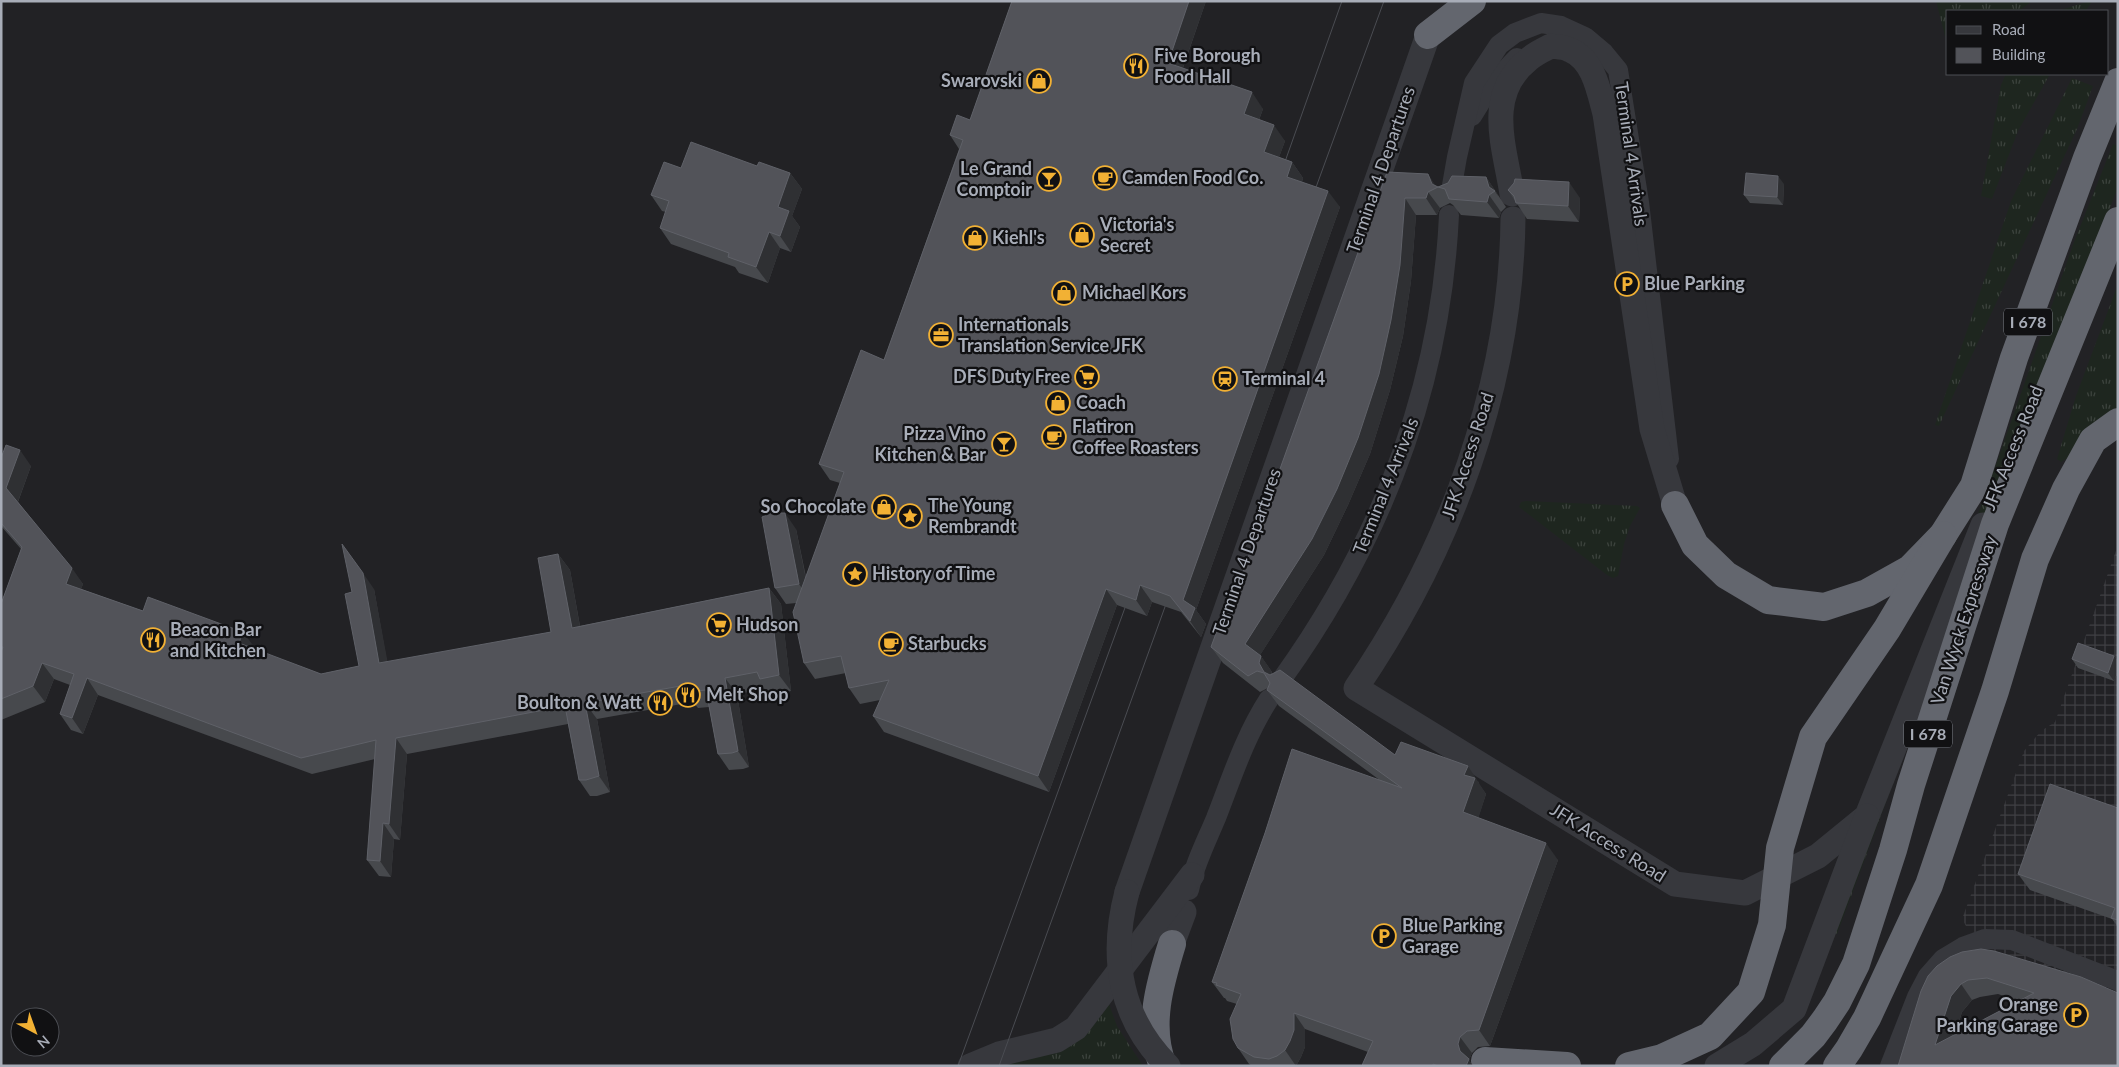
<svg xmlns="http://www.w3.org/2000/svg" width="2119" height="1067" viewBox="0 0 2119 1067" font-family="Lato,sans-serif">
  <defs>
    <pattern id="industrial-grid" width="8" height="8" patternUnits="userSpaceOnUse" patternTransform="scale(1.25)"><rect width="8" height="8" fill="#222225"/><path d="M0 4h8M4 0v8" fill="none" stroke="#3f3f43"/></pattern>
    <pattern id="grass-tufts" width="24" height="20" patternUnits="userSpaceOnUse" patternTransform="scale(1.25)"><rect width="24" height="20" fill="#1e261f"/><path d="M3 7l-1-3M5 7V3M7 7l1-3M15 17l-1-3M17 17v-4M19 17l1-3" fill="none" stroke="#3c433d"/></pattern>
  </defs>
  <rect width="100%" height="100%" fill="#161618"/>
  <!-- built -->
  <path fill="#222225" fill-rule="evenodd" d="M1 1H2118V1066H1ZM1948 11H2108V74H1948ZM20 1017H50V1047H20Z"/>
  <!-- industrial -->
  <polygon fill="url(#industrial-grid)" points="2118,545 2118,992 1977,945 1962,919 2024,751 2041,731 2055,722"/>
  <!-- grass -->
  <g fill="url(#grass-tufts)">
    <polygon points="1936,1 2032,1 2019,11 1948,11 1948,36 1945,36"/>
    <polygon points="2089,1 2092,1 2086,11 2058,11"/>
    <polygon points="2006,74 2050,74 2018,131 1992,199 1981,196 2001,85"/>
    <polygon points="2072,78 2093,86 2077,129 1939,426 1935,425 2011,201"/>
    <polygon points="2113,144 2118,146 2118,187 2013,461 1837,934 1828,930 1999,456 2074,242"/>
    <polygon points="2118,284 2118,428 2061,462 2057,459 2076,396"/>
    <polygon points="1526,501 1637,506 1640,508 1630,526 1624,544 1618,576 1613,578 1607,575 1519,507 1521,502"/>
    <polygon points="1109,1004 1117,1026 1143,1066 1007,1066 1009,1061 1074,1044 1091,1028"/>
  </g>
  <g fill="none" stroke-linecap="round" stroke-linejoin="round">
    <!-- minor -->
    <g stroke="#37383d" stroke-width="20">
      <polyline points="1472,116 1491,85 1517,58"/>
      <polyline points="1451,191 1457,157 1474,83 1499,45 1515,33 1541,23 1561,26 1585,37 1604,53 1618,70 1639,202 1669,459"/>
      <path d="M1282 679C1381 541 1441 386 1449 215"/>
      <path d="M1189 890C1194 865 1206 842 1216 818 1232 777 1245 736 1269 699"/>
      <polyline points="1890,1066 1917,997 1928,976 1943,959 1963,947 1985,939 2012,940 2118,981"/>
    </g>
    <!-- tertiary -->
    <g stroke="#37383d" stroke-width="25">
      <path d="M1512 194C1505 148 1484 95 1528 60 1534 54 1543 50 1551 46 1557 47 1565 47 1570 50 1594 60 1599 92 1605 114L1652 429 1675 505"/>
      <path d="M1513 219C1511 387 1450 550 1356 688L1675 884 1745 893 1818 856 1867 816 1983 525"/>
      <polyline points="1127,892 1428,35"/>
      <polyline points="1172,944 1184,912"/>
      <polyline points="970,1066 999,1054 1057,1040 1076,1028 1192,875"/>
      <polyline points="1717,1066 1753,1044 1794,1009 1867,816"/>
    </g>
    <!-- motorway -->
    <g stroke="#63666e" stroke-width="28">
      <polyline points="1428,35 1472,1"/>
      <polyline points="1675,505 1695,545 1726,575 1768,600 1824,607 1867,593 1910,569 1943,535 1974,486 2014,358 2087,158 2118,82"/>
      <polyline points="1485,1061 1567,1066"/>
      <path d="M1163 1066C1147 1026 1160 983 1172 944"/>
      <polyline points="1783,1066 1813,1036 1825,1020 1837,1002 1856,964 1893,850 1911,785 1995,524 2118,221"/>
      <polyline points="1837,1066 1849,1049 1867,1018 1929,885 1995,691 2035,559 2066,489 2093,440 2118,422"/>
    </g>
    <!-- tram -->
    <g stroke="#4a4c52" stroke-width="1">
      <polyline points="1281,173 1342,1"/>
      <polyline points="1311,201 1384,1"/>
      <polyline points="958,1066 1130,594"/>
      <polyline points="999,1066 1170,593"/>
    </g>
    <!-- tertiary-bridge -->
    <path stroke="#37383d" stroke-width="25" d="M1127 892C1110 956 1119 1017 1168 1066"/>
    <!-- motorway-bridge -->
    <polyline stroke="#63666e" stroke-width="28" points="1629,1066 1662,1058 1710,1036 1751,992 1772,925 1780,848 1813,737 1887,629 1943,535"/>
  </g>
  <!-- wall -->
  <g fill="#47494d" fill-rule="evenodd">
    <polygon points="1012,1 1206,1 1183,68 1263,109 1259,120 1285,141 1279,157 1292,162 1303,178 1302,182 1340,207 1196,610 1206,624 1201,637 1181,612 1152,602 1147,616 1117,605 1049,792 884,732 873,716 880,700 860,704 849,688 846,673 815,679 804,663 796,603 786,604 775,588 796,529 806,577 840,483 830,480 819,464 884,360 959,149 950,135 970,120"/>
    <polygon points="757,166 790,173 802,189 792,216 800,227 791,252 780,248 768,283 739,273 735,267 671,244 660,228 666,212 662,211 651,195 681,168"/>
    <polygon points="1387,172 1438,187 1486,177 1506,207 1501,212 1499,218 1461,215 1453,205 1450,203 1440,208 1437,215 1416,215 1411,281 1403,336 1390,390 1370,454 1348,505 1324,555 1260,655 1272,672 1272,674 1395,755 1479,782 1478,783 1486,794 1478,818 1558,860 1490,1046 1478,1047 1472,1053 1469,1060 1473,1066 1362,1066 1368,1052 1305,1029 1305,1047 1301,1057 1296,1066 1252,1066 1249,1064 1238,1048 1237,1004 1227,1001 1225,998 1224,998 1212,982 1381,781 1279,706 1267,690 1268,688 1260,692 1223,663 1211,647 1223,627"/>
    <polygon points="1784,184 1783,205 1750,203 1744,195"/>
    <polygon points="1508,190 1580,198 1579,222 1527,219"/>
    <polygon points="1,458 31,466 18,502 83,584 81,589 143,611 255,648 254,649 321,674 359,666 374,589 387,662 551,632 558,554 570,570 580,626 769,588 781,604 791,691 771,695 767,689 737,694 749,767 743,769 729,770 718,754 709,707 698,708 693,702 597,719 610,792 597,796 590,796 579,780 568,724 407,754 400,840 394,839 391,877 379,876 367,860 375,759 312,774 98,695 83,734 71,730 60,714 70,685 54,679 45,702 1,720 1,604 21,549 1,526"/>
    <polygon points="2114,656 2118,661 2118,670 2114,681 2078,668 2072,659"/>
    <polygon points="2118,808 2118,927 2112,919 2030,890 2018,874"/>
    <path d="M1937 966 2081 977 1898 1066ZM1998 994 2019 1001 1955 1035 1962 1012 1972 1000 1980 997Z"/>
  </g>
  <!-- shaded-wall -->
  <g fill="#2f3033">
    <polygon points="1189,1 1206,1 1179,79 1168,63"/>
    <polygon points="1252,92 1263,109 1255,130 1244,114"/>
    <polygon points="1274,125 1285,141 1275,168 1264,152"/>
    <polygon points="1292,162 1303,178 1298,193 1287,177"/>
    <polygon points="790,173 802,189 792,216 800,227 791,252 780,236 778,207"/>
    <polygon points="1428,174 1437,188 1432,184"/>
    <polygon points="1778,176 1784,184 1783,205 1777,197"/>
    <polygon points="1486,177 1497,193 1498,196 1495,191 1489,187"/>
    <polygon points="1569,182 1580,198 1579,222 1568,206"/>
    <polygon points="1328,191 1340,207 1196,610 1206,624 1201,637 1190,621 1183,600"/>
    <polygon points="1428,192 1440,208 1437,215 1426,198"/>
    <polygon points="1489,195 1501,212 1499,218 1487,202"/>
    <polygon points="1405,198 1416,215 1411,281 1403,336 1390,390 1370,454 1348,505 1324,555 1257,660 1245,644"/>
    <polygon points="769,232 780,248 768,283 756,267"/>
    <polygon points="20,450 31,466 17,504 6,488"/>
    <polygon points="785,513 796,529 810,600 799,584"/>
    <polygon points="558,554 570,570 583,644 572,628"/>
    <polygon points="72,568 83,584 77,600 66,584"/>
    <polygon points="363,573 374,589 391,680 379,663"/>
    <polygon points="1140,585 1152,602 1147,616 1136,600"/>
    <polygon points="769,588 781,604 791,691 779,675"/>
    <polygon points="1106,589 1117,605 1049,792 1038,776"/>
    <polygon points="243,632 255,648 250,659 239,643"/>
    <polygon points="1261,656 1272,672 1270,679 1264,672 1259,663"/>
    <polygon points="2114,656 2118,661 2118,670 2114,681 2108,673"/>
    <polygon points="42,663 54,679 45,702 33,686"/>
    <polygon points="87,678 98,695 83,734 72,718"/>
    <polygon points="725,678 737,694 749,767 738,751"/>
    <polygon points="585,703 597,719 610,792 599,776"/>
    <polygon points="396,738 407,754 400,840 389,824"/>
    <polygon points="1468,766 1486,794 1475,829 1463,812 1464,775"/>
    <polygon points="383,823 394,839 391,877 380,861"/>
    <polygon points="1546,843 1558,860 1490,1046 1479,1030"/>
    <polygon points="1961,984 1972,1000 1962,1012 1946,1062 1935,1045 1951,996"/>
    <polygon points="1294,1013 1305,1029 1305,1047 1301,1057 1296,1066 1285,1050"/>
    <polygon points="1460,1037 1472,1053 1469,1060 1473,1066 1466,1066 1460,1051 1458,1044"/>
  </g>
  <!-- building -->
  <g fill="#525359" stroke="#5f6168" fill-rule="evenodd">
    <polygon points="1012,1 1189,1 1168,63 1252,92 1244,114 1274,125 1264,152 1292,162 1287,177 1328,191 1183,600 1195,608 1190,621 1170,596 1140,585 1136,600 1106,589 1038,776 873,716 889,680 849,688 841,656 804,663 793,612 844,472 819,464 861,350 884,360 963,140 950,135 957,115 970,120"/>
    <polygon points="691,142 757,166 759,162 790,173 778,207 789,211 780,236 769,232 756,267 728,257 729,253 660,228 669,201 651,195 664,162 681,168"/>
    <polygon points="1387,172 1428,174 1432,184 1438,187 1448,183 1452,176 1486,177 1489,187 1495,191 1489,195 1487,202 1449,199 1445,189 1438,187 1428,192 1426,198 1405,198 1400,265 1391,320 1379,374 1358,438 1337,489 1312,539 1245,644 1261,656 1259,663 1264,672 1270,675 1280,670 1395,755 1401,742 1468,766 1464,775 1475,778 1463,812 1546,843 1479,1030 1467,1031 1460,1037 1458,1044 1460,1051 1469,1059 1466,1066 1438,1066 1433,1064 1433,1066 1362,1066 1363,1063 1373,1041 1294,1013 1294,1030 1290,1041 1285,1050 1277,1056 1269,1059 1254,1057 1238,1048 1233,1039 1230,1019 1241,994 1216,985 1217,983 1212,982 1265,833 1292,749 1402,788 1267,690 1270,683 1264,673 1257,671 1248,676 1211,647 1219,625 1223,627"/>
    <polygon points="1746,173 1778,176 1777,197 1744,195"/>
    <polygon points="1515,179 1569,182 1568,206 1516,203 1514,196 1508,190 1514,183"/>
    <polygon points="6,445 20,450 6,488 72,568 66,584 143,611 148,597 243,632 239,643 321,674 359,666 345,594 352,592 342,544 363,573 379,663 551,632 538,558 558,554 572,628 769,588 779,675 760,679 757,672 725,678 738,751 732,753 718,754 706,690 686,692 686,685 585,703 599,776 586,780 579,780 565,706 396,738 389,824 383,823 380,861 367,860 376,740 301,758 87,678 72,718 60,714 74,674 42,663 33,686 1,699 1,652 3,647 1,647 1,604 22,547 1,523 1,458"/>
    <polygon points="767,513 785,513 799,584 775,588 762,517 767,515"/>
    <polygon points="2078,643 2114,656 2108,673 2072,659"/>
    <polygon points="2050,784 2118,808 2118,920 2111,918 2115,908 2018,874"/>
    <path d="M1981 949 1994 951 2081 977 2118 993V1066H1898L1921 991 1928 976 1937 966 1950 957 1962 952ZM1987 978 2034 993 1935 1045 1951 996 1961 984 1968 980Z"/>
  </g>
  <!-- icons -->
  <defs>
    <g id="restaurant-ring" transform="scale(1.25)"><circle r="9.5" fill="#111113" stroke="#f2b134" stroke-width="1.5"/><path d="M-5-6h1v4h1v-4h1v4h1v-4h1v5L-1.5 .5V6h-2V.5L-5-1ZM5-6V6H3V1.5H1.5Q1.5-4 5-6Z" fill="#f2b134"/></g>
    <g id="shop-ring" transform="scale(1.25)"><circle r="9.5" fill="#111113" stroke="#f2b134" stroke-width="1.5"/><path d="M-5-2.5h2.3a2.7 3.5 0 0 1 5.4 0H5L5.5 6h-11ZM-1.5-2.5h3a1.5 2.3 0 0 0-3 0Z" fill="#f2b134"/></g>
    <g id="cafe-ring" transform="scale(1.25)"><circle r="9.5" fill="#111113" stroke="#f2b134" stroke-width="1.5"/><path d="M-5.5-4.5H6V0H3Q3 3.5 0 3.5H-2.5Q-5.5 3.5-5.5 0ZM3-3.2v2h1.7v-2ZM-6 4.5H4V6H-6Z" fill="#f2b134"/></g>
    <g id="bar-ring" transform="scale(1.25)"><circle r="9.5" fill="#111113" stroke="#f2b134" stroke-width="1.5"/><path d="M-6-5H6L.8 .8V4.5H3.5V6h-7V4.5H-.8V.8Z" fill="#f2b134"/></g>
    <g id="parking-ring" transform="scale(1.25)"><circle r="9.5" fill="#111113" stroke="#f2b134" stroke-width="1.5"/><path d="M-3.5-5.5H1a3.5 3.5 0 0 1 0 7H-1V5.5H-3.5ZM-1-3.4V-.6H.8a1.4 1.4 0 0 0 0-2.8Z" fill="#f2b134"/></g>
    <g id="office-ring" transform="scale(1.25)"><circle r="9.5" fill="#111113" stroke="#f2b134" stroke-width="1.5"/><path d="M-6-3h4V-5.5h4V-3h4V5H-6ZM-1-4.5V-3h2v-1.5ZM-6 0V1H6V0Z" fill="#f2b134"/></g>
    <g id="supermarket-ring" transform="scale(1.25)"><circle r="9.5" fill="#111113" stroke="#f2b134" stroke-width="1.5"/><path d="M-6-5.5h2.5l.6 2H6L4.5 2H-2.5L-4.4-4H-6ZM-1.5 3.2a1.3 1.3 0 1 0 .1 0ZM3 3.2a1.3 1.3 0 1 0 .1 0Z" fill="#f2b134"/></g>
    <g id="station-ring" transform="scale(1.25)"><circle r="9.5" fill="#111113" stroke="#f2b134" stroke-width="1.5"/><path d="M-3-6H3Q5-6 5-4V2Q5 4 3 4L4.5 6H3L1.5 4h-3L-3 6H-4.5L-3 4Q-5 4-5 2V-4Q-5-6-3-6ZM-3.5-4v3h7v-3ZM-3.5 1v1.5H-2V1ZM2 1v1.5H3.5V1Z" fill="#f2b134"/></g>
    <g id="sight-ring" transform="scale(1.25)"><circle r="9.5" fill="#111113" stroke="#f2b134" stroke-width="1.5"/><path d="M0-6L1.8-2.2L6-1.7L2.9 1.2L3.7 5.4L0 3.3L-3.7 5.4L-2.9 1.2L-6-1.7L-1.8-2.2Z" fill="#f2b134"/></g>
  </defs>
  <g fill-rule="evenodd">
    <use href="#restaurant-ring" x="1136" y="66"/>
    <use href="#shop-ring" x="1039" y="81"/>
    <use href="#cafe-ring" x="1105" y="178"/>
    <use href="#bar-ring" x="1049" y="179"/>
    <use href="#shop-ring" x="1082" y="235"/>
    <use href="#shop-ring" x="975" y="238"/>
    <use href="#parking-ring" x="1627" y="284"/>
    <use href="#shop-ring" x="1064" y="293"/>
    <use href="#office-ring" x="941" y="335"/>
    <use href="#supermarket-ring" x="1087" y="377"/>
    <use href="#station-ring" x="1225" y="379"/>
    <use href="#shop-ring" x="1058" y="403"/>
    <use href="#cafe-ring" x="1054" y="437"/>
    <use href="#bar-ring" x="1004" y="444"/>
    <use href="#shop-ring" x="884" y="507"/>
    <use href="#sight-ring" x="910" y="516"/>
    <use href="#sight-ring" x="855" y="574"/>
    <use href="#supermarket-ring" x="719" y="625"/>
    <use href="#restaurant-ring" x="153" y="640"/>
    <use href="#cafe-ring" x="891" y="644"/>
    <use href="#restaurant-ring" x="688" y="695"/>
    <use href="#restaurant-ring" x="660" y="703"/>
    <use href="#parking-ring" x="1384" y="936"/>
    <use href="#parking-ring" x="2076" y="1015"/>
  </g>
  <g text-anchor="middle" stroke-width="4.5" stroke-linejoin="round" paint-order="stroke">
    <!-- shield labels -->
    <g fill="#111113" stroke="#7b7e86" stroke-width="1">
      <rect x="2004" y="308.5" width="48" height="27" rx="4"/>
      <rect x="1904" y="720.5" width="48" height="27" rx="4"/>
    </g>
    <g font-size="16" font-weight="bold" fill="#a8adb8">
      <text x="2028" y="328">I 678</text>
      <text x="1928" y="740">I 678</text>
    </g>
    <!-- poi labels -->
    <g font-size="18" font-weight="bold" fill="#a8adb8" stroke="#111113" text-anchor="start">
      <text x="1154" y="62">Five Borough<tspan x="1154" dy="21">Food Hall</tspan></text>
      <text x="1022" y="87" text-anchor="end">Swarovski</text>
      <text x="1032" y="175" text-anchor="end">Le Grand<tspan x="1032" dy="21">Comptoir</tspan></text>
      <text x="1122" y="184">Camden Food Co.</text>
      <text x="1100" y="231">Victoria's<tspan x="1100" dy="21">Secret</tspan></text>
      <text x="992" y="244">Kiehl's</text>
      <text x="1644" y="290">Blue Parking</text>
      <text x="1082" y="299">Michael Kors</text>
      <text x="958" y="331">Internationals<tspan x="958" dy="21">Translation Service JFK</tspan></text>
      <text x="1070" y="383" text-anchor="end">DFS Duty Free</text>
      <text x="1242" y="385">Terminal 4</text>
      <text x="1076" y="409">Coach</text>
      <text x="1072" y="433">Flatiron<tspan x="1072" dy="21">Coffee Roasters</tspan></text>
      <text x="986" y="440" text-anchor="end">Pizza Vino<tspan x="986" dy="21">Kitchen &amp; Bar</tspan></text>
      <text x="928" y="512">The Young<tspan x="928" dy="21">Rembrandt</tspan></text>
      <text x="866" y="513" text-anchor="end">So Chocolate</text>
      <text x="872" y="580">History of Time</text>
      <text x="736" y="631">Hudson</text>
      <text x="170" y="636">Beacon Bar<tspan x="170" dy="21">and Kitchen</tspan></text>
      <text x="908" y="650">Starbucks</text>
      <text x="706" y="701">Melt Shop</text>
      <text x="642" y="709" text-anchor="end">Boulton &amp; Watt</text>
      <text x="1402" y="932">Blue Parking<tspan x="1402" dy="21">Garage</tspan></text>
      <text x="2058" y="1011" text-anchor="end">Orange<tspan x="2058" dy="21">Parking Garage</tspan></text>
    </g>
    <!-- street labels -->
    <g font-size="18" fill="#a8adb8" stroke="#111113">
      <text transform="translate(1631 154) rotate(82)" y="6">Terminal 4 Arrivals</text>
      <text transform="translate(1381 170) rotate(-71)" y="6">Terminal 4 Departures</text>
      <text transform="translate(2013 448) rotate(-68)" y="6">JFK Access Road</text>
      <text transform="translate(1468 456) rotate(-72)" y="6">JFK Access Road</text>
      <text transform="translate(1386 486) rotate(-68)" y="6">Terminal 4 Arrivals</text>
      <text transform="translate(1247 552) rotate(-71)" y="6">Terminal 4 Departures</text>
      <text transform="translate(1964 620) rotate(-72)" y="6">Van Wyck Expressway</text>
      <text transform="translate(1608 843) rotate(32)" y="6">JFK Access Road</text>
    </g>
  </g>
  <!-- border -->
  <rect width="2119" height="1067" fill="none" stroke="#a8adb8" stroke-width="5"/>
  <!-- legend -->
  <rect x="1946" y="10" width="162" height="65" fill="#111113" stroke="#4d4f55"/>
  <rect x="1956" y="26" width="25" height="8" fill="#37383d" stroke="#4d4f55"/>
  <text x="1992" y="35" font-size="15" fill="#a8adb8">Road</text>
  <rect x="1956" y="48" width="25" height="15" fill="#525359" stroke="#4d4f55"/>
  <text x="1992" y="60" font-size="15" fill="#a8adb8">Building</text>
  <!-- north arrow -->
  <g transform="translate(35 1032) rotate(139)"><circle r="24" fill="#111113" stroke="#4d4f55"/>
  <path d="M0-4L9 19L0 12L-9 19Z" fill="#f2b134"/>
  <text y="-8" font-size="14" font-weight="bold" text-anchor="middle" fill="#a8adb8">N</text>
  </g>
</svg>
